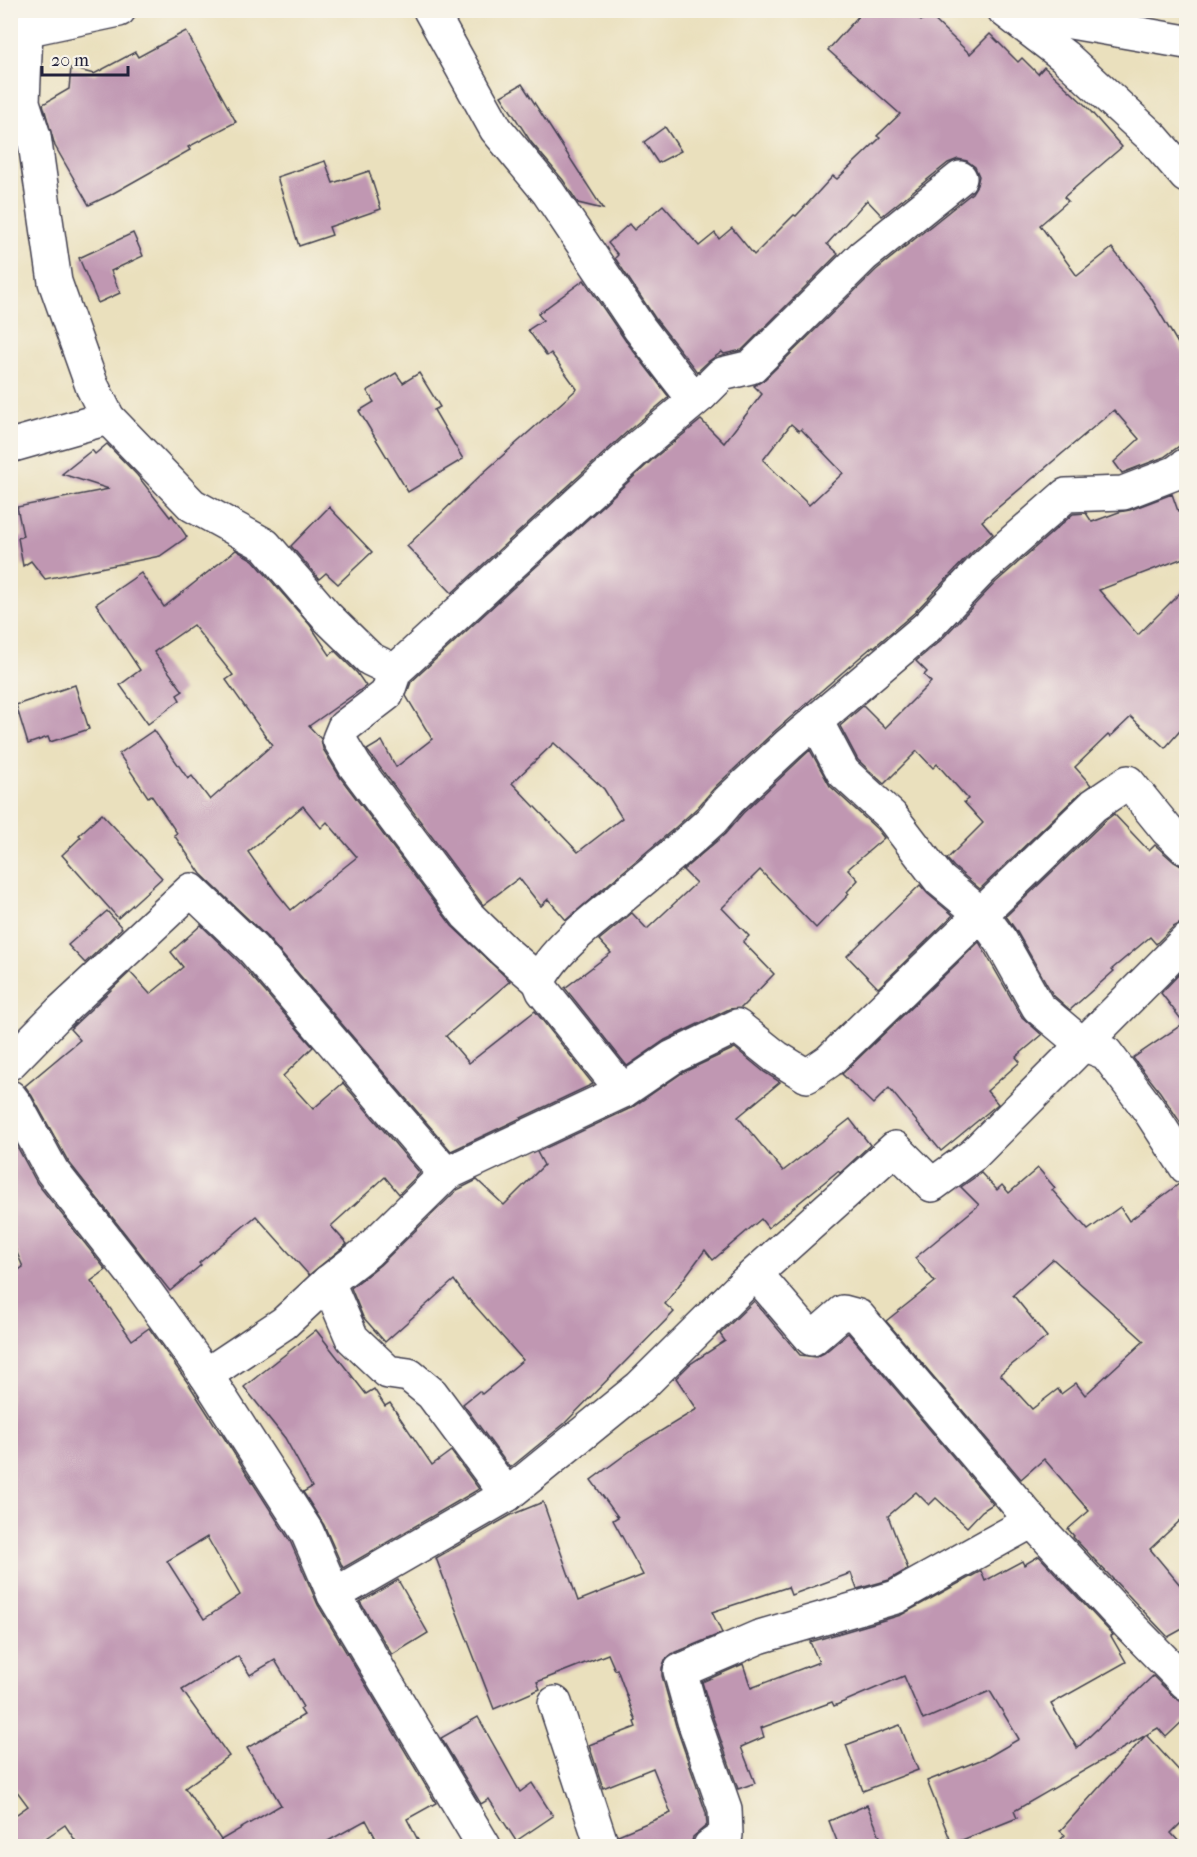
<svg xmlns="http://www.w3.org/2000/svg" width="1197" height="1857" viewBox="0 0 1197 1857" font-family="'IM FELL French Canon',serif">
  <rect width="100%" height="100%" fill="#f7f3e8"/>
  <filter id="ink" filterUnits="userSpaceOnUse"><feTurbulence type="fractalNoise" baseFrequency=".0167" numOctaves="2"/><feDisplacementMap in="SourceGraphic" scale="12" xChannelSelector="R" yChannelSelector="G"/><feConvolveMatrix kernelMatrix="1 2 1 2 8 2 1 2 1" color-interpolation-filters="sRGB"/></filter>
  <filter id="wash" filterUnits="userSpaceOnUse"><feTurbulence type="fractalNoise" baseFrequency=".008" numOctaves="4" result="noise"/><feDisplacementMap in="SourceGraphic" scale="24" xChannelSelector="R" yChannelSelector="G"/><feGaussianBlur stdDeviation="1.35" result="paint"/><feColorMatrix in="noise" values="0 0 0 0 0 0 0 0 0 0 0 0 0 0 0 0 0 1.4 0 .05"/><feComposite in="paint" operator="in"/></filter>
  <g filter="url(#wash)">
    <rect width="100%" height="100%" fill="#eae0bd"/>
    <g id="blocks">
      <!-- building -->
      <g fill="#c097b2" fill-rule="evenodd">
        <path d="M864 10H910L921 21 928 14 970 54 990 34 1018 62 1022 58 1038 74 1044 67 1085 105 1122 147 1064 197 1068 201 1040 225 1077 276 1112 248 1151 298 1186 357V441L1164 457 1122 473 1114 462 1139 439 1114 410 982 521 993 534 969 555 914 613 874 647 873 646 776 730 716 786 698 807 676 827 566 920 548 899 541 906 519 878 483 905 367 750 382 741 396 767 432 739 406 696 411 682 653 459 701 420 724 443 762 394 754 386 764 380 876 270 972 193 977 185 979 176 975 167 967 161 958 159 948 163 882 216 867 200 827 244 838 254 742 350 724 354 722 352 709 361 697 372 655 318 615 258 618 255 608 243 629 224 634 230 663 205 699 246 715 233 719 239 732 228 754 255 794 215 796 216 833 176 837 179 880 138 877 136 900 114 828 50ZM791 424 799 431 801 429 843 473 809 505 763 460ZM554 743 604 789 622 818 578 852 512 783Z"/>
        <polygon points="186,31 236,122 188,147 190,150 110,195 89,205 55,146 43,104 69,89 71,68 94,74 135,52 138,57"/>
        <polygon points="522,84 603,209 578,203 563,180 531,142 501,96"/>
        <polygon points="665,127 681,151 658,163 644,142"/>
        <polygon points="325,161 333,183 369,171 381,209 329,227 332,235 299,246 277,177"/>
        <polygon points="133,233 143,256 111,271 120,293 98,303 79,258"/>
        <polygon points="584,280 625,340 669,397 628,431 452,593 407,546 482,474 577,389 551,353 547,356 528,330 543,320 538,314"/>
        <polygon points="396,373 403,383 419,373 440,407 434,410 463,459 408,492 359,411 374,402 367,391"/>
        <polygon points="107,444 137,475 170,517 172,515 187,537 160,556 45,579 31,561 23,566 18,538 23,536 17,507 109,489 62,474 92,450 95,454"/>
        <polygon points="1172,494 1178,511 1186,508 1186,557 1099,590 1138,635 1186,587 1186,724 1165,748 1131,717 1110,737 1108,735 1075,767 1091,785 1081,792 980,889 954,867 947,859 983,823 964,802 968,799 937,764 933,768 917,751 884,784 858,760 840,726 863,706 885,728 931,682 924,675 927,672 916,661 941,640 996,582 1073,514 1086,513 1092,522 1119,512 1130,510"/>
        <polygon points="329,507 372,552 338,584 326,573 319,579 291,546"/>
        <path d="M236 550 253 560 310 625 330 655 335 651 357 673 366 686 309 726 321 739 323 749 340 777 452 926 510 981 446 1036 469 1063 535 1011 593 1084 451 1151 267 937 201 874 174 835 177 833 151 795 148 797 119 754 154 730 188 779 192 776 210 800 272 745 226 680 233 675 193 625 154 652 183 691 177 695 180 700 148 724 120 685 140 670 96 604 141 573 164 607ZM303 806 321 828 327 822 357 857 291 910 277 893 248 852Z"/>
        <polygon points="75,685 89,729 50,742 48,737 28,744 16,705"/>
        <polygon points="810,750 830,786 877,829 884,838 848,869 858,880 847,892 849,894 816,928 760,870 722,908 749,936 743,942 774,974 741,1008 729,1009 665,1040 627,1066 565,988 611,953 599,940 632,913 647,929 696,883 683,870 725,834 743,813"/>
        <polygon points="102,814 162,878 118,918 62,855 81,837 79,835"/>
        <polygon points="1114,814 1149,851 1155,845 1174,862 1181,866 1186,866 1186,923 1181,923 1173,927 1156,944 1150,937 1112,969 1114,971 1070,1010 1053,995 1017,932 1006,916 1106,820"/>
        <polygon points="920,885 928,894 953,915 878,988 847,956"/>
        <polygon points="107,911 122,928 85,963 68,945"/>
        <polygon points="201,925 239,962 313,1047 283,1076 313,1109 343,1083 420,1173 399,1194 385,1177 331,1226 347,1244 309,1275 256,1216 199,1263 201,1265 170,1291 68,1161 32,1096 25,1086 80,1040 70,1029 130,972 150,994 183,967 171,952"/>
        <polygon points="979,942 1022,1017 1042,1035 1016,1057 1020,1062 987,1091 998,1104 941,1151 889,1088 873,1104 842,1074"/>
        <polygon points="1186,967 1186,1131 1160,1092 1133,1058 1184,1023 1161,993"/>
        <polygon points="735,1048 764,1072 780,1082 738,1117 783,1171 850,1119 870,1145 840,1173 838,1171 768,1228 761,1219 713,1260 705,1250 665,1304 674,1312 564,1424 510,1468 463,1404 479,1391 482,1394 523,1360 469,1299 468,1300 454,1280 385,1342 363,1317 351,1288 380,1265 457,1190 477,1180 504,1205 544,1165 537,1152 631,1108 682,1073"/>
        <path d="M10 1139H13L37 1183 106 1270 91 1281 132 1340 149 1328 190 1386 220 1433H221L290 1541 318 1605 436 1803 407 1819 421 1846H380L366 1820 319 1846H79L65 1825 34 1846H10V1819L28 1806 10 1782V1276L23 1267 10 1237ZM207 1537 240 1595 204 1619 167 1561ZM238 1656 250 1675 275 1660 303 1707 300 1709 304 1715 247 1748 281 1805 221 1840 185 1788 229 1756 182 1690Z"/>
        <path d="M1038 1168 1055 1188 1052 1190 1088 1230 1120 1207 1129 1221 1179 1184 1186 1186V1515L1150 1549 1186 1592V1627L1168 1637 1073 1537 1074 1536 1068 1529 1089 1511 1044 1459 1021 1479 886 1321 935 1282 915 1258 979 1205 961 1187 981 1173 997 1190 1002 1185 1009 1193ZM1053 1259 1144 1341 1085 1395 1076 1383 1061 1394 1058 1389 1032 1409 1000 1374 1047 1337 1013 1295Z"/>
        <polygon points="754,1301 800,1355 816,1357 824,1353 848,1333 993,1504 982,1511 967,1527 936,1498 929,1505 916,1492 888,1516 908,1569 889,1580 857,1589 851,1573 791,1595 788,1587 712,1612 722,1633 672,1654 665,1660 662,1668 662,1676 676,1726 706,1813 707,1825 693,1837 691,1846 620,1846 618,1835 671,1813 653,1768 603,1788 589,1745 636,1727 634,1722 636,1721 617,1669 615,1670 608,1654 537,1682 540,1689 494,1709 436,1558 511,1515 543,1502 578,1601 643,1575 613,1520 618,1517 591,1480 641,1443 697,1409 676,1378 690,1364 725,1341 720,1334"/>
        <polygon points="316,1330 366,1394 374,1389 385,1406 390,1403 432,1465 451,1451 479,1489 343,1568 324,1525 303,1492 312,1487 285,1438 244,1387"/>
        <polygon points="1039,1556 1113,1635 1111,1636 1126,1662 1051,1704 1077,1748 1153,1676 1173,1696 1180,1701 1186,1701 1186,1718 1166,1737 1158,1728 1146,1735 1186,1778 1186,1818 1171,1833 1183,1846 1055,1846 1065,1835 1060,1831 1146,1735 1014,1811 1017,1818 952,1844 927,1781 988,1757 1019,1739 990,1691 923,1720 904,1676 834,1706 832,1702 761,1728 764,1737 741,1747 755,1783 738,1789 712,1715 702,1682 743,1664 751,1688 819,1662 810,1642 901,1615 981,1571 985,1581 1022,1561 1024,1565"/>
        <polygon points="398,1580 428,1633 392,1655 360,1602"/>
        <polygon points="478,1717 520,1792 532,1783 553,1816 516,1841 489,1799 481,1804 441,1738"/>
        <polygon points="900,1725 918,1770 863,1791 846,1745"/>
        <polygon points="867,1805 884,1846 839,1846 829,1821"/>
      </g>
    </g>
  </g>
  <g filter="url(#ink)">
    <use href="#blocks" fill-opacity="0" stroke="#403e4e" stroke-width="1.5"/>
    <g fill="none" stroke-linecap="round" stroke-linejoin="round">
      <!-- minor casing -->
      <g stroke="#403e4e" stroke-width="36">
        <g id="minor">
          <polyline points="430,10 496,129 548,192 640,329 669,367 687,390 701,395"/>
          <polyline points="1004,10 1064,56 1154,139 1186,176"/>
          <polyline points="1008,11 1186,42"/>
          <polyline points="26,30 23,102 34,136 55,282 92,386 108,418 192,505 265,545 327,617 370,659 395,671"/>
          <polyline points="10,446 108,418"/>
          <polyline points="816,721 843,772 891,816 940,880 981,914 1001,941 1038,1007 1082,1044 1106,1053 1149,1110 1186,1167"/>
          <polyline points="539,981 504,951 467,915 355,766 339,739 344,727 387,694 395,671 641,445 701,395 722,374 751,367 863,256 960,178"/>
          <polyline points="10,1063 60,1012 191,890 253,949 446,1174"/>
          <path d="M623 1091 543 991 539 981C552 952 591 922 616 902 648 875 681 849 712 820L729 800 789 744 927 627 983 568 1066 495 1123 493 1175 473 1186 465"/>
          <polyline points="10,1097 16,1105 52,1171 133,1274 206,1375 307,1532 334,1595"/>
          <polyline points="756,1274 812,1339 843,1312 858,1316 1032,1521 1130,1626 1186,1683"/>
          <polyline points="328,1282 352,1338 388,1372 409,1375 432,1394 507,1495"/>
          <polyline points="206,1375 284,1323 328,1282 367,1252 446,1174 623,1091 673,1057 737,1026 776,1057 807,1076 829,1061 1094,805 1128,782 1167,830 1186,848"/>
          <polyline points="555,1703 602,1846"/>
          <polyline points="484,1846 334,1595 507,1495 640,1387 745,1283 895,1148 932,1185 973,1155 1186,941"/>
          <polyline points="710,1846 726,1835 725,1809 694,1721 680,1671 759,1637 896,1597 1032,1521"/>
        </g>
      </g>
      <!-- major casing -->
      <g stroke="#403e4e" stroke-width="36">
        <polyline id="major" points="10,33 119,10"/>
      </g>
      <!-- minor -->
      <use href="#minor" stroke="#fff" stroke-width="33"/>
      <!-- major -->
      <use href="#major" stroke="#fff" stroke-width="33"/>
    </g>
  </g>
  <!-- margin -->
  <rect width="1197" height="1857" fill="none" stroke="#f7f3e8" stroke-width="36"/>
  <!-- scale -->
  <path d="M42 66v9h86v-9" fill="none" stroke="#22223b" stroke-width="3"/>
  <text x="51" y="66" font-size="18" fill="#22223b" stroke="#f7f3e8" stroke-width="4.5" paint-order="stroke">20 m</text>
</svg>
